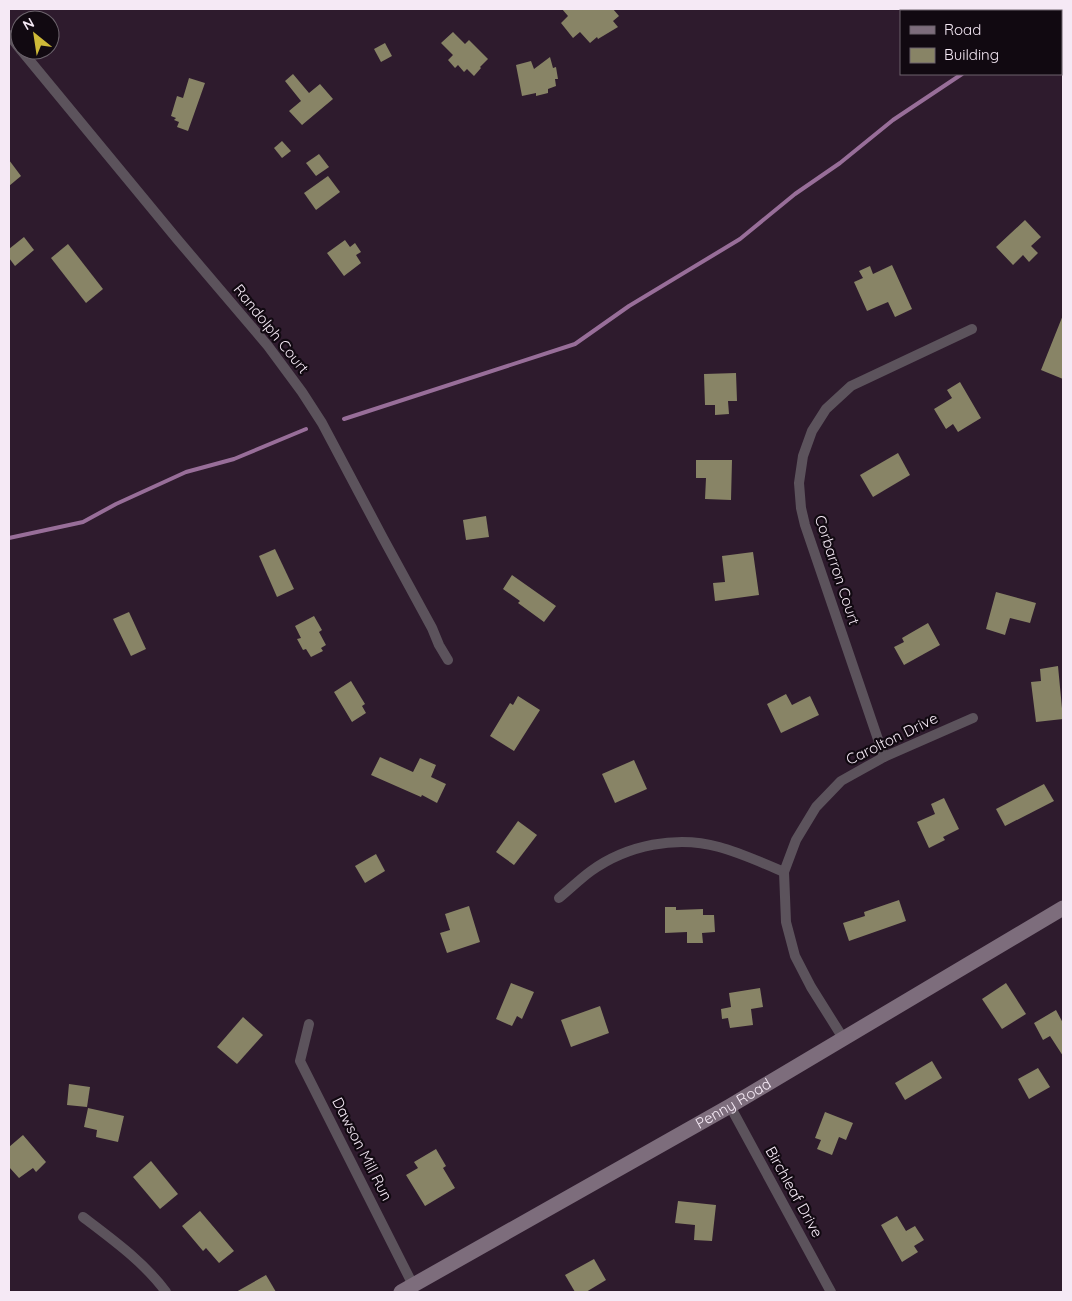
<svg xmlns="http://www.w3.org/2000/svg" width="1072" height="1301" viewBox="0 0 1072 1301" font-family="Quicksand,sans-serif">
  <rect width="100%" height="100%" fill="#2e1b2d"/>
  <g fill="none" stroke-linecap="round" stroke-linejoin="round">
    <!-- stream -->
    <g stroke="#986e99" stroke-width="4">
      <polyline points="1035,11 1038,9"/>
      <polyline points="344,419 575,344 629,306 740,239 795,194 840,163 893,120 962,74"/>
      <polyline points="9,538 83,522 116,504 186,472 234,459 306,429"/>
    </g>
  </g>
  <!-- building -->
  <g fill="#888466">
    <polygon points="562,9 613,9 619,16 613,21 618,27 598,39 597,37 590,43 580,32 573,38 561,23 568,16"/>
    <polygon points="453,32 465,44 469,40 488,59 480,67 481,68 474,76 467,69 464,72 458,65 455,68 448,60 453,55 441,43"/>
    <polygon points="385,43 392,56 381,62 374,49"/>
    <polygon points="550,57 553,68 556,67 558,79 555,79 556,86 548,89 548,93 536,96 536,93 522,96 516,65 531,61 534,69"/>
    <polygon points="293,74 309,93 320,84 333,99 302,125 289,111 301,101 285,81"/>
    <polygon points="189,78 205,83 188,131 177,127 179,122 174,120 176,118 171,116 177,96 183,98"/>
    <polygon points="282,141 291,151 282,158 274,148"/>
    <polygon points="319,154 329,167 316,176 306,163"/>
    <polygon points="9,160 21,176 9,186"/>
    <polygon points="328,176 340,192 316,210 304,193"/>
    <polygon points="1025,220 1041,237 1031,246 1038,253 1029,262 1023,255 1013,265 996,247"/>
    <polygon points="24,237 34,250 15,266 9,258 9,249"/>
    <polygon points="345,240 350,247 355,243 361,252 356,255 361,263 344,276 327,253"/>
    <polygon points="68,244 103,289 86,303 51,258"/>
    <polygon points="892,265 912,309 895,317 888,302 867,311 854,282 863,278 859,271 870,266 873,274"/>
    <polygon points="1063,315 1063,379 1041,370"/>
    <polygon points="736,373 737,401 728,401 729,414 715,415 715,405 705,405 704,374"/>
    <polygon points="960,382 981,418 958,432 953,424 946,429 934,409 952,398 947,390"/>
    <polygon points="898,453 910,475 873,497 860,475"/>
    <polygon points="696,460 732,460 731,500 705,499 706,478 696,478"/>
    <polygon points="486,516 489,537 466,540 463,520"/>
    <polygon points="275,549 294,589 277,597 259,556"/>
    <polygon points="753,552 759,595 715,601 713,583 725,582 722,556"/>
    <polygon points="512,575 556,606 544,622 518,603 520,601 503,589"/>
    <polygon points="996,592 1036,603 1030,623 1010,618 1005,635 986,629"/>
    <polygon points="129,612 146,649 131,656 113,619"/>
    <polygon points="314,616 322,630 319,632 326,645 321,648 323,651 311,657 306,649 303,650 297,639 301,638 295,626"/>
    <polygon points="928,623 940,645 904,665 894,647 904,642 902,638"/>
    <polygon points="1058,666 1063,719 1036,722 1031,682 1041,681 1040,669"/>
    <polygon points="351,681 365,704 362,706 366,713 352,722 334,692"/>
    <polygon points="786,694 792,705 810,696 819,715 781,733 767,704"/>
    <polygon points="518,696 540,710 514,751 490,736 510,703 513,705"/>
    <polygon points="380,757 413,772 420,758 436,765 431,777 446,784 437,803 422,795 421,797 371,775"/>
    <polygon points="634,760 647,789 615,803 602,774"/>
    <polygon points="1044,784 1054,801 1005,826 996,809"/>
    <polygon points="944,798 959,829 943,837 945,840 929,848 917,822 935,814 931,804"/>
    <polygon points="518,821 537,835 514,865 496,852"/>
    <polygon points="376,854 385,871 365,883 355,866"/>
    <polygon points="899,900 906,921 849,941 843,923 865,916 864,912"/>
    <polygon points="469,906 480,942 447,953 440,933 450,930 445,914"/>
    <polygon points="665,907 676,907 676,910 703,909 703,915 714,915 715,932 702,933 703,943 687,943 687,932 665,933"/>
    <polygon points="511,983 534,992 522,1019 517,1016 512,1026 496,1019"/>
    <polygon points="1006,983 1026,1014 1002,1029 982,999"/>
    <polygon points="760,988 763,1007 751,1009 753,1025 730,1028 728,1018 722,1019 721,1009 731,1007 729,993"/>
    <polygon points="600,1006 609,1033 571,1047 561,1020"/>
    <polygon points="1056,1010 1063,1023 1063,1056 1050,1036 1043,1040 1034,1023"/>
    <polygon points="243,1017 263,1035 237,1064 217,1047"/>
    <polygon points="932,1061 942,1078 905,1100 895,1083"/>
    <polygon points="1038,1068 1050,1087 1029,1099 1018,1079"/>
    <polygon points="69,1084 90,1087 87,1107 67,1105"/>
    <polygon points="88,1108 124,1116 118,1142 96,1137 97,1130 84,1127"/>
    <polygon points="825,1112 853,1123 846,1140 839,1137 832,1155 817,1149 821,1140 815,1138"/>
    <polygon points="23,1135 46,1162 36,1172 33,1168 19,1178 9,1167 9,1147"/>
    <polygon points="436,1149 446,1166 443,1168 455,1188 425,1206 406,1175 418,1168 414,1162"/>
    <polygon points="151,1161 178,1194 160,1209 133,1177"/>
    <polygon points="678,1201 716,1205 712,1241 694,1240 695,1225 675,1223"/>
    <polygon points="200,1211 234,1251 219,1263 206,1248 203,1251 182,1226"/>
    <polygon points="897,1216 906,1231 915,1226 924,1240 914,1246 918,1252 902,1262 881,1225"/>
    <polygon points="594,1259 606,1280 586,1292 575,1292 565,1275"/>
    <polygon points="266,1275 276,1292 236,1292"/>
  </g>
  <g fill="none" stroke-linecap="round" stroke-linejoin="round">
    <!-- street -->
    <g stroke="#5c535c" stroke-width="10">
      <polyline points="9,35 20,49"/>
      <polyline points="21,50 177,239 268,346 302,392 322,423 383,538 432,628 439,645 448,660"/>
      <polyline points="884,757 805,525 801,508 799,483 803,456 812,431 826,409 851,386 972,329"/>
      <path d="M559 898C570 889 580 879 591 871 627 845 677 835 719 847 741 853 763 863 784 872"/>
      <polyline points="309,1024 300,1061 413,1285"/>
      <polyline points="843,1038 811,987 795,956 786,922 784,872 796,840 816,807 841,781 884,757 973,718"/>
      <polyline points="730,1106 831,1292"/>
      <path d="M83 1217C113 1240 144 1262 166 1292"/>
    </g>
    <!-- secondary -->
    <path stroke="#7d6d7c" stroke-width="15" id="s1" d="M401 1292 730 1106 1063 908"/>
  </g>
  <g text-anchor="middle" stroke-width="4.5" stroke-linejoin="round" paint-order="stroke">
    <!-- street labels -->
    <g font-size="15" fill="#f5e9f5" stroke="#110911">
      <text transform="translate(271 329) rotate(51)" y="5">Randolph Court</text>
      <text transform="translate(837 570) rotate(72)" y="5">Corbarron Court</text>
      <text transform="translate(892 739) rotate(-26)" y="5">Carolton Drive</text>
      <text dy="5" stroke="none"><textPath href="#s1" startOffset="382">Penny Road</textPath></text>
      <text transform="translate(362 1149) rotate(63)" y="5">Dawson Mill Run</text>
      <text transform="translate(794 1192) rotate(61)" y="5">Birchleaf Drive</text>
    </g>
  </g>
  <!-- border -->
  <rect width="1072" height="1301" fill="none" stroke="#f5e9f5" stroke-width="20"/>
  <!-- legend -->
  <rect x="900" y="10" width="162" height="65" fill="#110911" stroke="#6c636c"/>
  <rect x="910" y="26" width="25" height="8" fill="#7d6d7c" stroke="#6c636c"/>
  <text x="944" y="35" font-size="15" fill="#f5e9f5">Road</text>
  <rect x="910" y="48" width="25" height="15" fill="#888466" stroke="#6c636c"/>
  <text x="944" y="60" font-size="15" fill="#f5e9f5">Building</text>
  <!-- north arrow -->
  <g transform="translate(35 35) rotate(330)"><circle r="24" fill="#110911" stroke="#6c636c"/>
  <path d="M0-4L9 19L0 12L-9 19Z" fill="#ceb938"/>
  <text y="-8" font-size="14" font-weight="bold" text-anchor="middle" fill="#f5e9f5">N</text>
  </g>
</svg>
